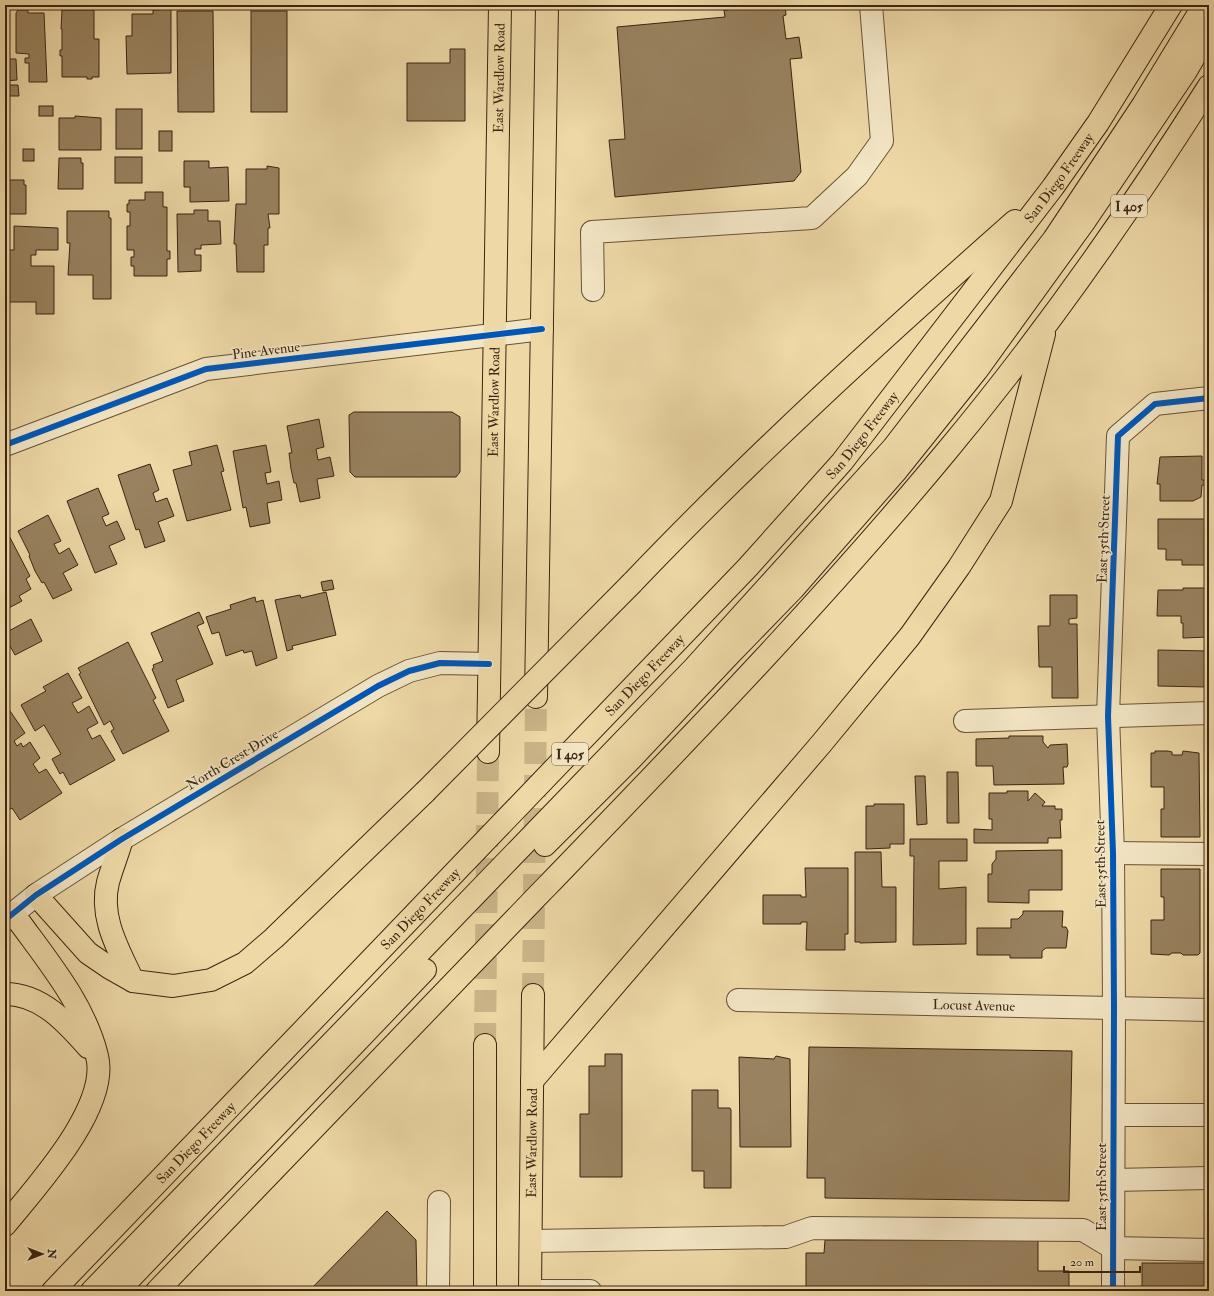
<svg xmlns="http://www.w3.org/2000/svg" width="1214" height="1296" viewBox="0 0 1214 1296" font-family="'IM FELL Double Pica',serif">
  <rect width="100%" height="100%" fill="#edd8a6"/>
  <filter id="stains"><feTurbulence type="fractalNoise" baseFrequency=".005" numOctaves="4"/><feColorMatrix values="0 0 0 0 .2 0 0 0 0 .09 0 0 0 0 .02 0 0 0 .5 -.17"/></filter>
  <radialGradient id="worn" r=".72"><stop offset=".6" stop-color="#630" stop-opacity="0"/><stop offset="1" stop-color="#630" stop-opacity=".3"/></radialGradient>
  <!-- building -->
  <g fill="#98825f" stroke="#3b2512">
    <polygon points="728,5 785,5 786,15 783,16 786,39 799,37 802,58 790,59 801,172 794,181 615,197 609,140 625,139 617,27 725,17 724,10 728,10"/>
    <polygon points="171,9 171,73 127,74 126,36 132,36 132,14 153,14 153,10"/>
    <polygon points="18,10 28,10 28,13 44,13 47,82 29,82 29,63 25,63 25,58 29,58 29,54 16,53 16,13"/>
    <polygon points="62,10 94,10 94,39 99,39 99,77 92,77 92,79 87,79 87,77 62,77 62,56 60,56 60,50 62,50 62,29 61,29"/>
    <polygon points="177,11 213,11 214,112 178,112"/>
    <rect x="251" y="11" width="36" height="101"/>
    <polygon points="450,49 465,49 465,121 407,121 407,63 450,63"/>
    <polygon points="5,59 16,59 17,80 5,81"/>
    <polygon points="5,85 18,85 19,96 5,96"/>
    <rect x="39" y="106" width="14" height="10"/>
    <rect x="116" y="109" width="26" height="40"/>
    <polygon points="75,116 101,118 101,150 59,150 59,118 75,118"/>
    <rect x="159" y="131" width="13" height="20"/>
    <rect x="23" y="149" width="11" height="12"/>
    <rect x="115" y="157" width="27" height="26"/>
    <polygon points="59,158 81,158 81,163 83,163 83,189 58,189"/>
    <polygon points="184,161 209,161 209,168 228,167 229,201 190,202 190,187 184,187"/>
    <polygon points="267,166 279,168 279,214 268,214 270,228 268,228 268,245 264,245 264,272 237,272 236,244 234,244 236,204 246,204 246,169 267,169"/>
    <polygon points="5,180 24,180 24,185 26,185 26,214 5,214"/>
    <polygon points="145,192 163,192 163,207 167,207 167,251 170,251 170,259 167,259 167,276 134,276 134,266 131,266 131,257 134,257 134,250 127,250 127,226 130,226 130,212 127,212 127,204 129,204 129,200 145,200"/>
    <polygon points="194,210 208,210 208,221 220,221 221,244 201,245 201,249 195,249 195,255 201,255 201,271 178,272 177,214 194,214"/>
    <polygon points="67,211 109,211 109,218 111,218 111,299 93,299 93,275 68,275 70,243 67,243"/>
    <polygon points="14,226 58,228 58,250 36,250 36,255 31,255 31,266 54,266 54,314 36,314 36,302 8,302 8,250 14,250"/>
    <polygon points="354,412 452,412 460,417 460,472 456,477 355,477 350,472 349,415"/>
    <polygon points="319,419 324,447 316,449 318,460 330,457 334,476 317,479 320,498 300,502 296,483 294,483 291,469 289,453 292,453 287,426"/>
    <polygon points="217,445 224,471 221,472 231,510 187,521 173,470 192,465 189,452"/>
    <polygon points="266,445 271,472 265,473 267,484 279,481 282,500 267,503 270,523 250,527 246,507 243,508 233,451"/>
    <polygon points="1202,456 1202,480 1205,480 1205,485 1202,485 1201,497 1193,501 1160,501 1160,484 1157,484 1160,457"/>
    <polygon points="150,464 159,490 153,493 156,502 167,498 174,516 158,522 165,541 145,548 139,529 136,530 118,475"/>
    <polygon points="98,488 109,514 102,517 106,526 117,521 125,539 109,546 117,564 95,573 67,501"/>
    <rect x="1206" y="492" width="3" height="24"/>
    <polygon points="48,515 61,541 54,544 59,554 69,548 78,565 63,573 72,590 53,599 44,582 42,583 35,571 29,556 30,555 18,531"/>
    <polygon points="1158,519 1209,519 1209,565 1182,565 1182,560 1166,560 1166,549 1158,549"/>
    <polygon points="5,528 30,576 26,579 31,589 19,596 22,601 5,610"/>
    <polygon points="332,580 334,589 323,591 321,582"/>
    <polygon points="1183,588 1205,588 1205,607 1209,607 1209,637 1183,638 1183,623 1181,623 1181,616 1157,616 1158,590 1183,590"/>
    <polygon points="326,592 336,635 292,646 293,649 287,651 275,600 300,595 301,598"/>
    <polygon points="1050,595 1077,595 1077,618 1069,619 1069,624 1077,624 1078,698 1052,698 1052,667 1039,667 1038,626 1050,626"/>
    <polygon points="255,597 256,602 263,600 277,658 256,666 252,651 244,653 243,650 226,656 219,632 212,634 206,617 231,609 230,605"/>
    <polygon points="199,612 204,623 197,626 213,664 176,680 184,701 168,708 152,669 154,668 153,665 163,661 151,633"/>
    <polygon points="31,619 42,641 15,655 5,637 5,633"/>
    <polygon points="128,642 156,698 153,700 169,731 123,754 111,731 114,729 110,721 104,725 79,674 81,673 78,668"/>
    <polygon points="1158,650 1209,651 1207,687 1158,686"/>
    <polygon points="68,673 82,698 72,703 78,713 89,706 98,723 87,729 92,739 100,735 115,760 70,785 63,772 60,774 52,759 61,754 44,725 35,731 21,705 46,691 43,687"/>
    <polygon points="8,708 25,733 14,741 17,746 21,743 23,747 30,742 40,758 33,764 39,773 46,769 62,793 20,820 12,808 9,810 5,804 5,710"/>
    <polygon points="1009,736 1043,736 1043,742 1048,748 1050,745 1067,744 1068,764 1067,767 1063,767 1064,784 994,785 993,766 976,766 976,739 1009,738"/>
    <polygon points="1155,751 1168,751 1172,752 1172,755 1182,755 1183,751 1199,753 1200,837 1161,837 1161,809 1164,809 1164,787 1151,787 1151,753 1155,753"/>
    <rect x="1208" y="751" width="1" height="20"/>
    <polygon points="947,772 958,772 959,823 947,823"/>
    <polygon points="915,776 925,776 927,824 917,825"/>
    <polygon points="1007,791 1028,791 1028,801 1035,793 1045,802 1042,806 1055,806 1055,809 1062,809 1062,820 1060,820 1061,838 1048,838 1048,843 974,843 974,829 992,830 992,819 989,819 989,793 1007,793"/>
    <polygon points="874,804 904,804 904,844 890,844 890,848 866,849 866,806 874,806"/>
    <polygon points="910,839 967,839 967,861 939,861 939,889 966,887 966,944 913,945 914,856 910,856"/>
    <polygon points="1062,850 1062,890 1029,890 1029,903 988,902 988,874 992,874 992,864 996,859 996,851"/>
    <polygon points="855,852 881,852 882,887 896,887 896,942 860,943 860,942 855,942"/>
    <polygon points="805,868 848,868 848,934 845,934 845,950 806,950 807,922 801,922 801,924 763,924 763,895 801,895 801,897 806,897"/>
    <polygon points="1161,869 1200,869 1200,953 1198,955 1183,955 1181,953 1172,953 1169,955 1151,954 1151,920 1164,920 1164,897 1161,897"/>
    <polygon points="1023,911 1063,911 1062,927 1066,927 1068,931 1066,948 1046,948 1042,951 1042,958 1010,958 1010,955 977,955 977,928 1011,928 1011,919 1018,919 1023,914"/>
    <rect x="1207" y="936" width="2" height="22"/>
    <polygon points="809,1047 1072,1051 1069,1201 825,1198 825,1178 807,1178"/>
    <polygon points="605,1054 622,1054 622,1177 580,1177 580,1114 589,1114 589,1066 605,1066"/>
    <polygon points="776,1056 790,1059 791,1147 740,1147 739,1057 774,1059"/>
    <polygon points="692,1090 718,1090 718,1108 730,1108 731,1110 731,1188 704,1188 704,1171 692,1171"/>
    <polygon points="387,1211 416,1240 417,1288 414,1291 309,1291"/>
    <polygon points="825,1240 1038,1240 1038,1271 1069,1271 1069,1291 806,1291 806,1253 824,1253"/>
    <rect x="1142" y="1263" width="67" height="28"/>
  </g>
  <g fill="none" stroke-linecap="round" stroke-linejoin="round">
    <!-- major-tunnel -->
    <g stroke="#c9b488" stroke-width="22" stroke-dasharray="22 11" stroke-linecap="butt">
      <polyline points="533,995 536,697"/>
      <polyline points="485,1045 488,752"/>
    </g>
    <!-- minor casing -->
    <g stroke="#685237" stroke-width="24">
      <g id="minor">
        <polyline points="593,290 592,232 812,218 857,176 882,141 871,5"/>
        <polyline points="5,445 206,369 542,329"/>
        <polyline points="965,721 1209,713"/>
        <polyline points="1113,853 1209,854"/>
        <polyline points="5,920 36,895 122,839 378,686 409,671 440,663 489,664"/>
        <path id="s1" d="M738 1000 1209 1010"/>
        <polyline points="1114,1115 1209,1115"/>
        <polyline points="1113,1180 1209,1178"/>
        <polyline points="531,1241 786,1237 812,1228 1083,1230 1113,1248 1209,1250"/>
        <polyline points="438,1291 439,1202"/>
        <polyline points="530,1291 590,1291"/>
        <polyline points="1113,1291 1114,1007 1113,853 1108,716 1118,436 1155,404 1209,398"/>
      </g>
    </g>
    <!-- major casing -->
    <g stroke="#3b2512" stroke-width="24">
      <g id="major">
        <polyline points="536,697 547,5"/>
        <path id="s2" d="M488 752 500 5"/>
        <polyline points="485,1045 485,1291"/>
        <path id="s3" d="M530 1291 533 995"/>
      </g>
    </g>
    <!-- highway casing -->
    <g stroke="#3b2512" stroke-width="24">
      <g id="highway">
        <path d="M632 583C753 456 884 337 1015 221"/>
        <path d="M122 839C118 853 112 868 108 882 99 918 119 950 133 981"/>
        <polyline points="545,845 630,760 728,656 793,589 897,470 977,370 1084,222 1186,71 1209,31"/>
        <polyline points="36,895 88,953 110,968 133,981 173,986 211,980 245,963 274,938 425,792"/>
        <path d="M5 994C41 994 66 1022 88 1047"/>
        <polyline points="532,1081 821,744 910,636 959,567 1001,501 1044,334"/>
        <path d="M5 1225C36 1187 110 1107 97 1056 84 1002 44 957 13 913"/>
        <path id="s4" d="M53 1291 748 567 842 462 1053 187 1098 123 1171 5"/>
        <polyline points="92,1291 694,668 893,448 1054,239 1143,105 1204,5"/>
        <polyline points="118,1291 425,970"/>
        <path d="M157 1291C287 1156 417 1020 548 885 684 744 821 603 946 452 1042 337 1129 213 1209 86"/>
      </g>
    </g>
    <!-- minor -->
    <use href="#minor" stroke="#f3e6c5" stroke-width="22"/>
    <!-- major -->
    <use href="#major" stroke="#edd8a6" stroke-width="22"/>
    <!-- highway -->
    <use href="#highway" stroke="#edd8a6" stroke-width="22"/>
    <!-- highway-bridge casing -->
    <g stroke="#3b2512" stroke-width="24" stroke-linecap="butt">
      <polyline id="highway-bridge" points="425,792 632,583"/>
    </g>
    <!-- highway-bridge -->
    <use href="#highway-bridge" stroke="#edd8a6" stroke-width="22"/>
    <!-- cycleway casing -->
    <g stroke="#f3e6c5" stroke-width="8">
      <g id="cycleway">
        <polyline points="5,445 206,369 542,329"/>
        <polyline points="5,920 36,895 122,839 378,686 409,671 440,663 489,664"/>
        <polyline points="1113,1291 1114,1007 1113,853 1108,716 1118,436 1155,404 1209,398"/>
      </g>
    </g>
    <!-- cycleway -->
    <use href="#cycleway" stroke="#0057b8" stroke-width="6"/>
  </g>
  <g text-anchor="middle" stroke-width="3" stroke-linejoin="round" paint-order="stroke">
    <!-- shield labels -->
    <g fill="#f3e6c5" stroke="#725f48" stroke-width="1">
      <rect x="1111" y="195" width="36" height="22" rx="3"/>
      <rect x="552" y="743" width="36" height="22" rx="3"/>
    </g>
    <g font-size="13" font-weight="bold" fill="#3b2512">
      <text x="1129" y="211">I 405</text>
      <text x="570" y="759">I 405</text>
    </g>
    <!-- street labels -->
    <g font-size="14" fill="#3b2512" stroke="#f3e6c5">
      <text dy="5" stroke="none"><textPath href="#s2" startOffset="674">East Wardlow Road</textPath></text>
      <text dy="5" stroke="none"><textPath href="#s4" startOffset="1502">San Diego Freeway</textPath></text>
      <text transform="translate(266 350) rotate(-7)" y="5">Pine Avenue</text>
      <text dy="5" stroke="none"><textPath href="#s2" startOffset="350">East Wardlow Road</textPath></text>
      <text dy="5" stroke="none"><textPath href="#s4" startOffset="1178">San Diego Freeway</textPath></text>
      <text transform="translate(1103 539) rotate(-88)" y="5">East 35th Street</text>
      <text dy="5" stroke="none"><textPath href="#s4" startOffset="854">San Diego Freeway</textPath></text>
      <text transform="translate(232 759) rotate(-31)" y="5">North Crest Drive</text>
      <text transform="translate(1100 864) rotate(-91)" y="5">East 35th Street</text>
      <text dy="5" stroke="none"><textPath href="#s4" startOffset="530">San Diego Freeway</textPath></text>
      <text dy="5" stroke="none"><textPath href="#s1" startOffset="236">Locust Avenue</textPath></text>
      <text dy="5" stroke="none"><textPath href="#s4" startOffset="206">San Diego Freeway</textPath></text>
      <text dy="5" stroke="none"><textPath href="#s3" startOffset="148">East Wardlow Road</textPath></text>
      <text transform="translate(1101 1187) rotate(-90)" y="5">East 35th Street</text>
    </g>
  </g>
  <!-- margin -->
  <rect width="1214" height="1296" fill="none" stroke="#edd8a6" stroke-width="20"/>
  <rect x="6" y="6" width="1202" height="1284" fill="none" stroke="#3b2512" stroke-width="2"/>
  <rect x="10" y="10" width="1194" height="1276" fill="none" stroke="#3b2512"/>
  <!-- north arrow -->
  <g transform="translate(42 1254) rotate(90)" stroke="#f3e6c5" stroke-width="3" paint-order="stroke">
  <path d="M0-3L7 15L0 10L-7 15Z" fill="#3b2512"/>
  <text y="-6" font-size="11" font-weight="bold" text-anchor="middle" fill="#3b2512">N</text>
  </g>
  <!-- scale -->
  <path d="M1064 1266v6h76v-6" fill="none" stroke="#3b2512" stroke-width="2"/>
  <text x="1070" y="1266" font-size="12" fill="#3b2512" stroke="#f3e6c5" stroke-width="3" paint-order="stroke">20 m</text>
  <rect width="100%" height="100%" filter="url(#stains)"/>
  <rect width="100%" height="100%" fill="url(#worn)"/>
</svg>
